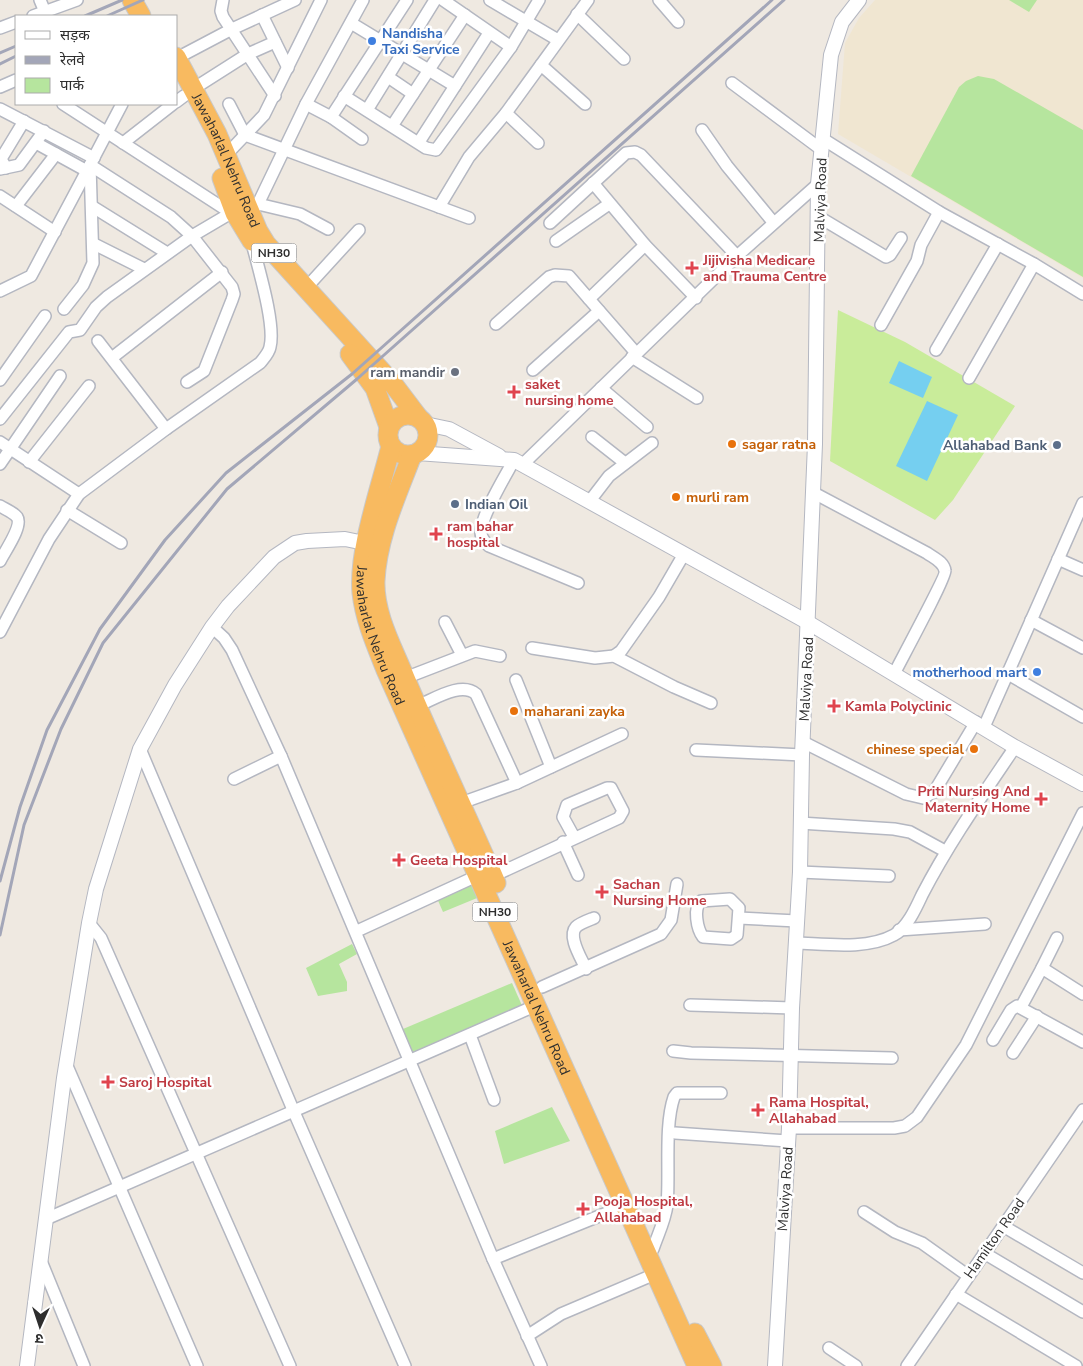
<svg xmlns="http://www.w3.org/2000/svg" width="1083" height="1366" viewBox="0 0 1083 1366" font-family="'Nunito Sans','Noto Sans Devanagari',sans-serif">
  <rect width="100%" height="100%" fill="#efe9e1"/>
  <!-- education -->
  <polygon fill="#f0e6d1" points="875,0 1083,0 1083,278 838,134 845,43 859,18"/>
  <!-- green -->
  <g fill="#b6e59e">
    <polygon points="1009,0 1037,0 1029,12"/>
    <polygon points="978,76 994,79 1083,130 1083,277 911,176 959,87 966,81"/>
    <polygon points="475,879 482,896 443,912 436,896"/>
    <polygon points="352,944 357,954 339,964 347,982 347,991 318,996 306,968"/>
    <polygon points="512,983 524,1010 414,1057 403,1029"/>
    <polygon points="552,1107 570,1141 504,1164 495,1131"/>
  </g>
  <!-- pitch -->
  <polygon fill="#c9ec9a" points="838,310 905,342 1015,406 953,500 935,520 830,461"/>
  <!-- water -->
  <g fill="#75cff0">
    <polygon points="899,361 932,377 923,398 889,383"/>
    <polygon points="927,401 958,415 927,481 896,466"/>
  </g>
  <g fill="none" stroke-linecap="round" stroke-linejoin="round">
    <!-- minor casing -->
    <g stroke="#b4b7c1" stroke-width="14">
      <g id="minor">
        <polyline points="40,0 45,12"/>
        <polyline points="223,0 221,11 223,17 275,96"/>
        <polyline points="443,0 511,47"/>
        <polyline points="490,0 558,40"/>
        <polyline points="659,0 678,22"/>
        <polyline points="577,14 624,59"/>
        <polyline points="262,15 288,68"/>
        <polyline points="33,16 77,0"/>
        <polyline points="351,23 455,86"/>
        <polyline points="0,28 16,22"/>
        <polyline points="177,58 232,29 295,0"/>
        <polyline points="541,65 585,104"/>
        <polyline points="388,77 413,94"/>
        <polyline points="732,83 822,150"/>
        <polyline points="0,87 16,80"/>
        <polyline points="193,89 248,54 275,42"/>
        <polyline points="344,96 426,148 436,150 511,47 539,0"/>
        <polyline points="176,102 184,96"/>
        <polyline points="63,104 231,213 250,212 258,204 306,104 363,0"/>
        <polyline points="229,104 245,135 469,218"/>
        <polyline points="306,104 331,117 407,0"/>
        <polyline points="0,109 94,158"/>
        <polyline points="367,110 435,0"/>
        <polyline points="506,113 538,143"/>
        <polyline points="331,117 362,139"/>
        <polyline points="392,126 465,15"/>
        <polyline points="702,130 727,166 773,222"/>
        <polyline points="823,139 939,212 1034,264 1083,294"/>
        <polyline points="419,142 489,33"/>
        <polyline points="36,143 87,171"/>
        <polyline points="123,143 173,104"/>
        <polyline points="226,155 264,115 321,0"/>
        <polyline points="6,168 1,159 24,121"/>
        <polyline points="0,169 19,165 44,131"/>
        <polyline points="593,183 645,245 696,298"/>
        <polyline points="0,196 55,232"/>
        <polyline points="258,204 300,214 328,229"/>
        <polyline points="16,206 56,154"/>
        <polyline points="93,207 167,253"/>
        <polyline points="439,207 469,157 506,113 588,0"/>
        <polyline points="819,217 886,257 890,255 901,238"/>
        <polyline points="550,223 626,153 635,152 641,155 737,256"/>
        <polyline points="556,241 609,204"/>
        <polyline points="94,244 144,269"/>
        <polyline points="306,288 359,230"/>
        <polyline points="0,291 31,276 90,165 171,217 192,236 232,287 234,294 232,300 204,371 187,382"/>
        <polyline points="589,299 645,245"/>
        <polyline points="64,309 83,285 93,263 90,165 122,104"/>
        <polyline points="496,324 549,277 555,275 569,276 636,353"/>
        <polyline points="881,325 917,261 921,245 939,212"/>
        <polyline points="98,341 166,429"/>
        <polyline points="936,350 998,244"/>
        <polyline points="113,357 222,272"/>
        <polyline points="632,357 697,398"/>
        <polyline points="533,370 599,311"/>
        <polyline points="969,378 1034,264"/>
        <polyline points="0,380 45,316"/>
        <polyline points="601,388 647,427"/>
        <polyline points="0,419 69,332 80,330 96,307 107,297 192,236 231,213"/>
        <polyline points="592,437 625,463"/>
        <polyline points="0,442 79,494"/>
        <path d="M514 460C506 475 480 517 481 533 481 538 485 542 489 546L578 583"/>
        <polyline points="29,462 89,386"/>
        <polyline points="0,464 60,376"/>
        <polyline points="522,465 737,256 818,184"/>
        <path d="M814 493 927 553C934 558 944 562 945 571 946 577 901 660 894 674"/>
        <polyline points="589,502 609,476 652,443"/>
        <path d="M0 506C5 509 13 512 17 517 23 526 5 551 0 561"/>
        <polyline points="67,510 121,543"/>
        <polyline points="1058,559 1083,570"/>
        <polyline points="1031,620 1083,648"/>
        <polyline points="445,622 462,655"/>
        <polyline points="212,627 224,638 232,650 281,756 493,1259 541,1366"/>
        <path d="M0 632 49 539 79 494 166 429 260 363C264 358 269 353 270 347 276 324 257 264 251 239"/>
        <polyline points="532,648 595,658 614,656 674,687 711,703"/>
        <polyline points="614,656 621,651 659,597 684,554"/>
        <polyline points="1008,674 1083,717"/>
        <polyline points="405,678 475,651 500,656"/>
        <polyline points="516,680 551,767"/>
        <path d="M417 706C433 700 461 681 476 694L517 783"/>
        <polyline points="984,727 1083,503"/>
        <polyline points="803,742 906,794 923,798 934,792 976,722"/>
        <polyline points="140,749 294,1112 405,1366"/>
        <polyline points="696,750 802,755"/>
        <polyline points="234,779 281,756"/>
        <polyline points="461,803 517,783 622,734"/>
        <polyline points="800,823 894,829 910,832 945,851"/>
        <polyline points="563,842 578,875"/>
        <polyline points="800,872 889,876"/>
        <polyline points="493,876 619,818 623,811 611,788 607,788 567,805 563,817 574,837"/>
        <path d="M730 899 739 908 737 935 731 939 703 937C697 929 693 908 701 901Z"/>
        <polyline points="739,918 797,921"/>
        <polyline points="89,923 101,938 290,1366"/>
        <polyline points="899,930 985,924"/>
        <polyline points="357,931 479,875"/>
        <path d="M796 943C826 944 867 950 894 935 907 928 916 908 922 895 949 843 982 796 1015 747"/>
        <polyline points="1042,968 1057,938"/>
        <path d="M586 969C582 959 567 937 576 927 580 923 589 920 594 918"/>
        <polyline points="542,987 661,934 671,920 677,884"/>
        <polyline points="690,1005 792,1008"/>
        <polyline points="1021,1007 1042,968 1083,994"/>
        <polyline points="470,1035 494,1100"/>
        <polyline points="993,1040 1011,1010 1017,1006 1083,1042"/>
        <polyline points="673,1051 691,1053 892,1058"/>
        <polyline points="1013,1053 1037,1016"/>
        <polyline points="67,1066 197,1366"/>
        <polyline points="789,1128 894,1128 905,1126 917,1117 966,1045 1083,813"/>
        <polyline points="675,1133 788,1141"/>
        <polyline points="864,1212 895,1232 922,1243 967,1275"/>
        <polyline points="46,1219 537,1005"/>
        <polyline points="1003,1226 1083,1273"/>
        <path d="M653 1249C658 1234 665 1221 667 1205 670 1174 664 1126 674 1097L677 1093H721"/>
        <polyline points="984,1253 1083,1312"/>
        <polyline points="493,1259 624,1206"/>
        <polyline points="41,1261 84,1366"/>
        <polyline points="956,1294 1076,1366"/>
        <polyline points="527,1336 561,1314 655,1274"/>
        <polyline points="829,1348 856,1366"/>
        <polyline points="907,1366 1083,1110"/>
      </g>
    </g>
    <!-- tertiary casing -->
    <g stroke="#b4b7c1" stroke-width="16">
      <g id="tertiary">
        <polyline points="425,424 449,429 499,456"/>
        <polyline points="417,453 514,460 809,623 1015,747 1083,784"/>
        <polyline points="27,1366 64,1078 89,923 96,889 140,749 175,685 212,627 228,606 274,557 295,543 307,541 345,539 374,545"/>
        <polyline points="775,1366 789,1128 792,1008 800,872 802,755 815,444 818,184 831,55 842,22 859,0"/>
      </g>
    </g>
    <!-- trunk casing -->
    <g stroke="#c9c9c9" stroke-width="21">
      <g id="trunk">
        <polyline points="132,0 141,16"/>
        <path id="s1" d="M176 57 217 134 258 231 266 244 393 384 418 417"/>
        <polyline points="222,178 235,213 252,241"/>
        <polyline points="350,354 375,388 389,427"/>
        <circle cx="408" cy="435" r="20"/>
        <path id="s2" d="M391 446C381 487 358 551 362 593 365 620 376 645 386 670L697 1366"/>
        <path d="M412 455C397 495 377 537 375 581 374 615 393 648 405 678 434 747 466 814 496 883"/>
        <polyline points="695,1333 712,1366"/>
      </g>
    </g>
    <!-- minor -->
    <use href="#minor" stroke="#fff" stroke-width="11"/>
    <!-- tertiary -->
    <use href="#tertiary" stroke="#fff" stroke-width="14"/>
    <!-- trunk -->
    <use href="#trunk" stroke="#f8ba60" stroke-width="19"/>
    <!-- rail -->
    <g stroke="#a3a6b8" stroke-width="3">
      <polyline points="85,16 122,0"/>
      <polyline points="107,16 143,0"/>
      <polyline points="0,53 16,46"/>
      <polyline points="0,64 16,56"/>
      <polyline points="0,881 20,807 47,730 100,629 165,540 226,473 352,374 772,0"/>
      <polyline points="0,935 24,825 61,729 103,643 227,489 357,379 784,0"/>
    </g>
  </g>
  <!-- markers -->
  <g fill="#3f7fe0" stroke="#fff" stroke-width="2">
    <circle cx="372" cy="41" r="5"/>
    <circle cx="1037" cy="672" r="5"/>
  </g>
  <g fill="#e0444e" stroke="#fff" stroke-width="2">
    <path d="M689.5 260.5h5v5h5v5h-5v5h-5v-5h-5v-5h5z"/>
    <path d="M511.5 384.5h5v5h5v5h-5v5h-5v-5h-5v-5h5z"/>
    <path d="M433.5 526.5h5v5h5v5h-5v5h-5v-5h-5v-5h5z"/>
    <path d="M831.5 698.5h5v5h5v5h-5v5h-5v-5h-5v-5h5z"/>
    <path d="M1038.5 791.5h5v5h5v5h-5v5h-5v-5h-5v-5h5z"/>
    <path d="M396.5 852.5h5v5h5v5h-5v5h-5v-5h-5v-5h5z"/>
    <path d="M599.5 884.5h5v5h5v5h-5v5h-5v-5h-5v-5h5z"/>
    <path d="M105.5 1074.5h5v5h5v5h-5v5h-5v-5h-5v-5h5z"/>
    <path d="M755.5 1102.5h5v5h5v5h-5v5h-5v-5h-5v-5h5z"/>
    <path d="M580.5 1201.5h5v5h5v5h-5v5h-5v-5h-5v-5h5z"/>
  </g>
  <circle fill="#6b7280" stroke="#fff" stroke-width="2" cx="455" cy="372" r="5"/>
  <g fill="#e8710a" stroke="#fff" stroke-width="2">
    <circle cx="732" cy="444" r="5"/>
    <circle cx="676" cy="497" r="5"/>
    <circle cx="514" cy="711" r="5"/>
    <circle cx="974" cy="749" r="5"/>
  </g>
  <g fill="#5c6f8a" stroke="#fff" stroke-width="2">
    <circle cx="1057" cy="445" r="5"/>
    <circle cx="455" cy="504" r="5"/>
  </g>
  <g text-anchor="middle" stroke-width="5" stroke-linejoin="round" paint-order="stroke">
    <!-- shield labels -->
    <g fill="#fff" stroke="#6d6d6d" stroke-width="1">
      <rect x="251.5" y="243.5" width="45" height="19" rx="4"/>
      <rect x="472.5" y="902.5" width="45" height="19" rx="4"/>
    </g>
    <g font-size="12" font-weight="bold" fill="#2e2e2e">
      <text x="274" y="257">NH30</text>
      <text x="495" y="916">NH30</text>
    </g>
    <!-- shop labels -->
    <g font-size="14" font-weight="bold" fill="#366cbe" stroke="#fff" text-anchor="start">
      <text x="382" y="38">Nandisha<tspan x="382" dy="16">Taxi Service</tspan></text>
      <text x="1027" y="677" text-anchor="end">motherhood mart</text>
    </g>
    <!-- street labels -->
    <g font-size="14" fill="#2e2e2e" stroke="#fff">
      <text dy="5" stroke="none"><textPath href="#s1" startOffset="115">Jawaharlal Nehru Road</textPath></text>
      <text transform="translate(820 200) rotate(-88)" y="5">Malviya Road</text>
      <text dy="5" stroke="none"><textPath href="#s2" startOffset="196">Jawaharlal Nehru Road</textPath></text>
      <text transform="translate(806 679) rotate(-87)" y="5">Malviya Road</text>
      <text dy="5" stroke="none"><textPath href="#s2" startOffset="601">Jawaharlal Nehru Road</textPath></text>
      <text transform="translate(785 1189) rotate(-86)" y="5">Malviya Road</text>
      <text transform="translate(994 1238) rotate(-55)" y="5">Hamilton Road</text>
    </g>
    <!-- health labels -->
    <g font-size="14" font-weight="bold" fill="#be3a42" stroke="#fff" text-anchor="start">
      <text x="703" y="265">Jijivisha Medicare<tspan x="703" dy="16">and Trauma Centre</tspan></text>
      <text x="525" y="389">saket<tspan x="525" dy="16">nursing home</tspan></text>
      <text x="447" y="531">ram bahar<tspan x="447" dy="16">hospital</tspan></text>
      <text x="845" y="711">Kamla Polyclinic</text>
      <text x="1030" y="796" text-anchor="end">Priti Nursing And<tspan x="1030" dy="16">Maternity Home</tspan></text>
      <text x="410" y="865">Geeta Hospital</text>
      <text x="613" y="889">Sachan<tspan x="613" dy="16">Nursing Home</tspan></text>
      <text x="119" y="1087">Saroj Hospital</text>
      <text x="769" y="1107">Rama Hospital,<tspan x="769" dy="16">Allahabad</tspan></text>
      <text x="594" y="1206">Pooja Hospital,<tspan x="594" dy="16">Allahabad</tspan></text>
    </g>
    <!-- worship labels -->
    <g font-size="14" font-weight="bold" fill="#5b616d" stroke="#fff" text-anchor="end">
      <text x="445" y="377">ram mandir</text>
    </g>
    <!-- food labels -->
    <g font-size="14" font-weight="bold" fill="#c56008" stroke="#fff" text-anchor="start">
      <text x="742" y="449">sagar ratna</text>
      <text x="686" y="502">murli ram</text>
      <text x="524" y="716">maharani zayka</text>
      <text x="964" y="754" text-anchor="end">chinese special</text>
    </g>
    <!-- service labels -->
    <g font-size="14" font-weight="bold" fill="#4e5e75" stroke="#fff" text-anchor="end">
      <text x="1047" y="450">Allahabad Bank</text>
      <text x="465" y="509" text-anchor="start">Indian Oil</text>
    </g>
  </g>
  <!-- legend -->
  <rect x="15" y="15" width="162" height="90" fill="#ffffff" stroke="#ababab"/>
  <rect x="25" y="31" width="25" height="8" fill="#ffffff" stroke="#ababab"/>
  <text x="60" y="40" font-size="15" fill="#2e2e2e">सड़क</text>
  <rect x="25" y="56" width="25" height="8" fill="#a3a6b8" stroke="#ababab"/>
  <text x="60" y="65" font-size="15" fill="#2e2e2e">रेलवे</text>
  <rect x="25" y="78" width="25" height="15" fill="#b6e59e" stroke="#ababab"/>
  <text x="60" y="90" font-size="15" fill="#2e2e2e">पार्क</text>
  <!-- north arrow -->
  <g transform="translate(40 1326) rotate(183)" stroke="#ffffff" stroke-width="4" paint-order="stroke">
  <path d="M0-4L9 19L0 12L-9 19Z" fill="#2e2e2e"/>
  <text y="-8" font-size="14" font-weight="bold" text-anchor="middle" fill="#2e2e2e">उ</text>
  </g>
</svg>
